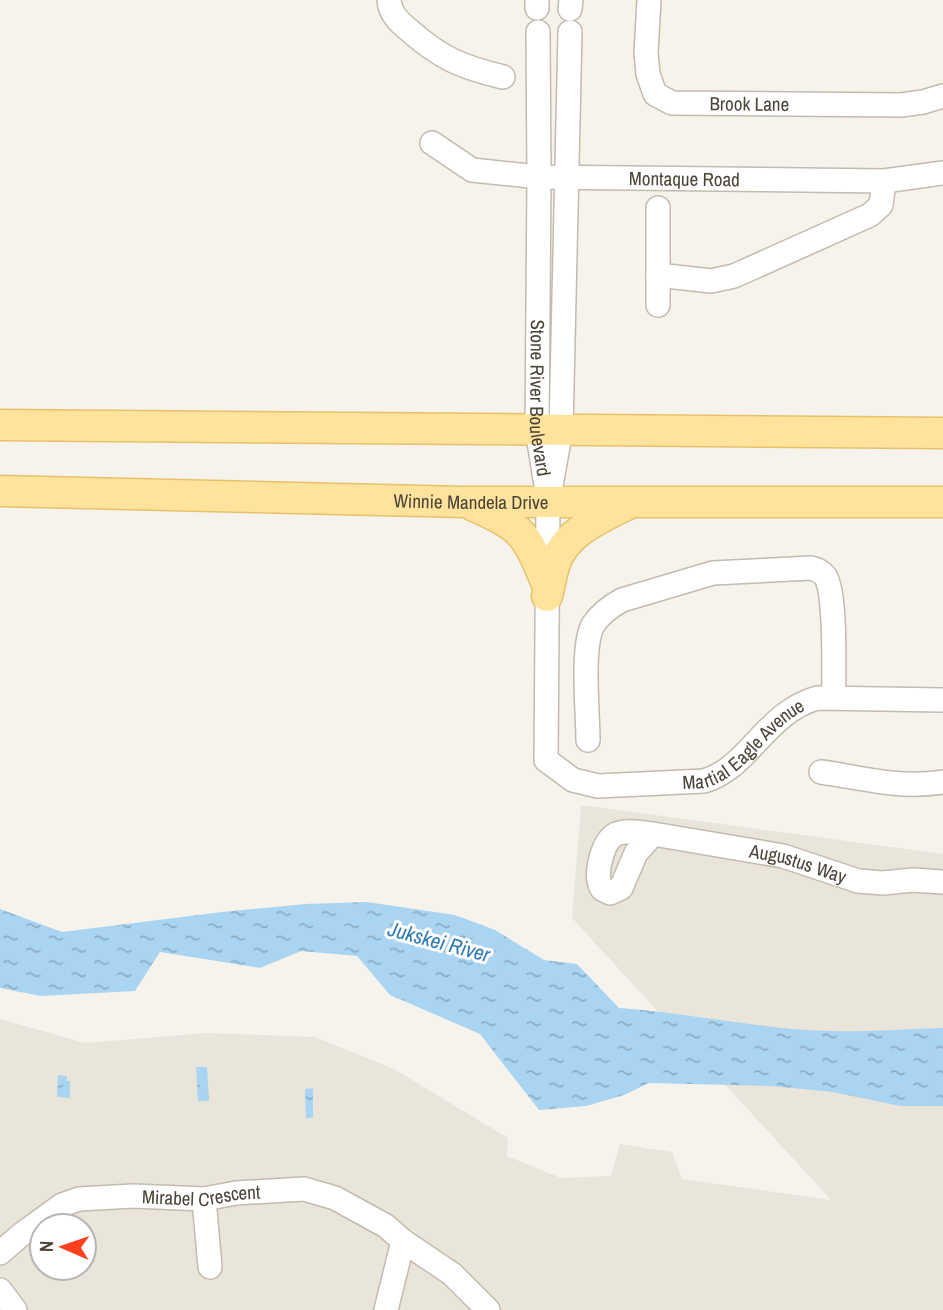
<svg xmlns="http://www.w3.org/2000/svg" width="943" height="1310" viewBox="0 0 943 1310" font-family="'Archivo Narrow',sans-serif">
  <defs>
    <pattern id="water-ripples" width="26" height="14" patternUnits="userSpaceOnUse" patternTransform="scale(1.75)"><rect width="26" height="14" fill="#a9d4f2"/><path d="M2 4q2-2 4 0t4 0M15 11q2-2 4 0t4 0" fill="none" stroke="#8caec5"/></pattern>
  </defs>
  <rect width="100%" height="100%" fill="#f6f3ec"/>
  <!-- residential -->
  <path fill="#eae5da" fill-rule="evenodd" d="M581 805 943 854V1310H0V1019L85 1043 206 1033 315 1037 394 1069 508 1138 507 1156 561 1178 611 1176 620 1144 672 1152 682 1179 831 1200 572 918ZM42 1226H84V1268H42Z"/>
  <!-- water -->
  <g fill="url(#water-ripples)">
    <path d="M367 902 455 915 495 930 544 960 577 964 619 1008C691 1013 762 1030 835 1031 871 1032 907 1029 943 1028V1106H900L833 1092 771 1086 649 1083 624 1095 586 1106 539 1110 480 1034 390 995 357 956 301 951 260 968 160 952 135 991 41 996 0 988V909L62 932 222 912 305 904Z"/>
    <polygon points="196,1067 207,1067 209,1101 198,1101"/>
    <polygon points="58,1075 67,1076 67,1081 70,1081 70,1098 57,1097"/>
    <polygon points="313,1088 313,1118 306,1118 305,1089"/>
  </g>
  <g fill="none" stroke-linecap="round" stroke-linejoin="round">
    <!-- minor casing -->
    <g stroke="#c2bbae" stroke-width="26">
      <g id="minor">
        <path d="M389 0C390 14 399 22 410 31 442 59 462 67 503 77"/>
        <path id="s1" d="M649 0 646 53 648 74 655 94 672 103 901 105 923 102 943 96"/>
        <polyline points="537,8 537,0"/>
        <polyline points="570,9 571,0"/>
        <path id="s2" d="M538 32 539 177 537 430 546 485"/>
        <path id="s3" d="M570 32 561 430 548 502 546 760 573 780 598 786 704 781C749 768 765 713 817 698L943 700"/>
        <path id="s4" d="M432 143 472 170 539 177 884 181 943 173"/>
        <polyline points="658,275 711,281 734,276 870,215 881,205 884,181"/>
        <polyline points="658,305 658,208"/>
        <path d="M588 740C588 713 581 647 593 625 600 614 611 606 622 600L713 573 811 568C817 570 821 571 825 576 837 594 833 673 834 698"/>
        <path d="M821 772C865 778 897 789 943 782"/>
        <path id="s5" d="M653 834C622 830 608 827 600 862 598 872 597 880 602 889L610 893 621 888 636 853 653 834 783 856 858 881 883 883 913 880 943 882"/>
        <polyline points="204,1199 210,1267"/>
        <path id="s6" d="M0 1253 22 1234 62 1205 79 1199 133 1196 204 1199 236 1193 304 1189 335 1198 386 1226 403 1241 452 1274 488 1310"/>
        <polyline points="0,1290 15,1310"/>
        <polyline points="386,1310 403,1241"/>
      </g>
    </g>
    <!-- major casing -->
    <g stroke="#e6c16a" stroke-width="33">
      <g id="major">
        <polyline points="0,425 943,433"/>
        <path id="s7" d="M0 491 464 502H943"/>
        <path d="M474 506C524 528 526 534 547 584"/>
        <path d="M547 596C550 586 551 574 555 563 566 532 600 518 628 504"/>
      </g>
    </g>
    <!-- minor -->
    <use href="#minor" stroke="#fff" stroke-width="23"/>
    <!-- major -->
    <use href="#major" stroke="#ffe39c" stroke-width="30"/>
  </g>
  <g text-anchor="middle" stroke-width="6" stroke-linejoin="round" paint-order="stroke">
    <!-- street labels -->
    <g font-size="19" fill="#4b4439" stroke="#fff">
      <text dy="7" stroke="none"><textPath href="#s1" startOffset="192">Brook Lane</textPath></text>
      <text dy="7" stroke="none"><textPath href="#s4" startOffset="261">Montaque Road</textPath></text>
      <text dy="7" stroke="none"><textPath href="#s2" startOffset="366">Stone River Boulevard</textPath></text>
      <text dy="7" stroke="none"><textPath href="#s7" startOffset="471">Winnie Mandela Drive</textPath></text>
      <text dy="7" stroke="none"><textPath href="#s3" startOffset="947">Martial Eagle Avenue</textPath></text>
      <text dy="7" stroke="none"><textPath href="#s5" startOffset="331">Augustus Way</textPath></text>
      <text dy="7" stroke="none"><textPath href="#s6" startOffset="219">Mirabel Crescent</textPath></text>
    </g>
    <!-- water labels -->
    <g font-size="21" font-style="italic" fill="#2e7ab2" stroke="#fff">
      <text transform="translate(439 942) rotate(15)" y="7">Jukskei River</text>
    </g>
  </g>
  <!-- north arrow -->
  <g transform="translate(63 1247) rotate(272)"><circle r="33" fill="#ffffff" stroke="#b7b4b0" stroke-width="2"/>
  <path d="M0-5L12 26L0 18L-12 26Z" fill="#fc3f1d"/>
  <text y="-10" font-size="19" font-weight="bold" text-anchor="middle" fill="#4b4439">N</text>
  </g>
</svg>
